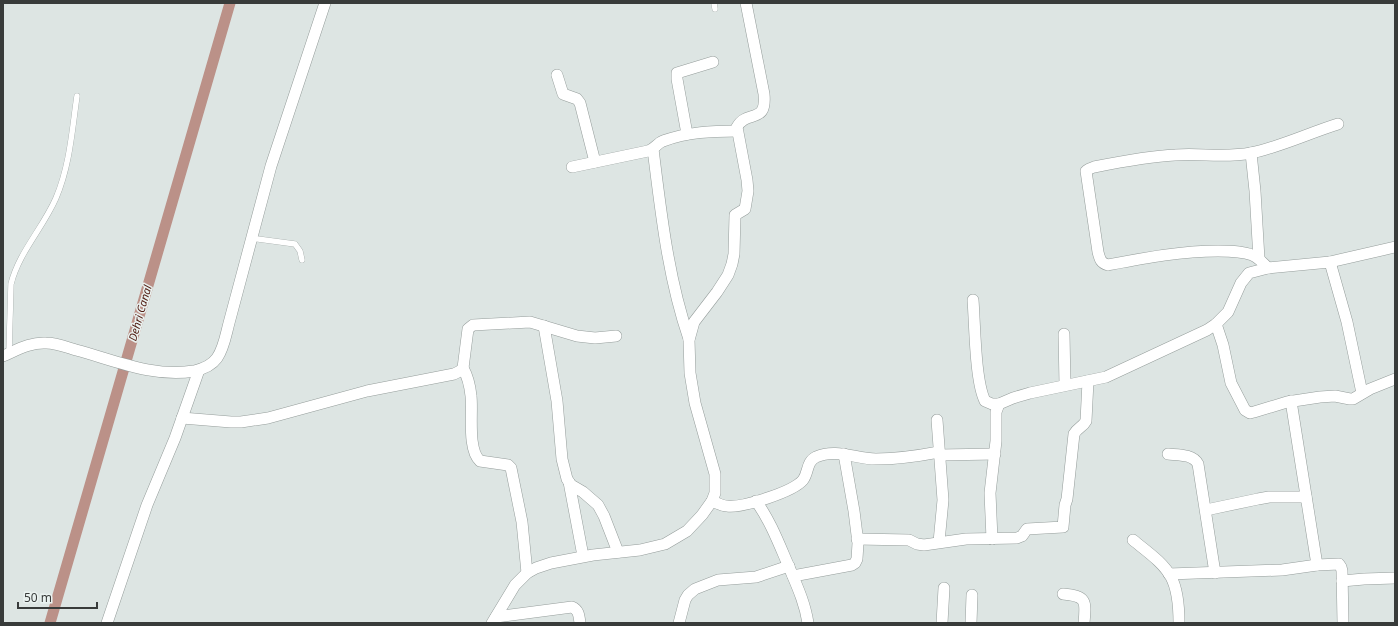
<svg xmlns="http://www.w3.org/2000/svg" width="1398" height="626" viewBox="0 0 1398 626" font-family="'Noto Sans',sans-serif">
  <rect width="100%" height="100%" fill="#dde5e3"/>
  <g fill="none" stroke-linecap="round" stroke-linejoin="round">
    <!-- canal -->
    <polyline stroke="#bb9188" stroke-width="11" points="50,623 230,3"/>
    <!-- lane casing -->
    <g stroke="#959d9b" stroke-width="6">
      <g id="lane">
        <polyline points="714,3 715,9"/>
        <polyline points="251,238 295,244 300,251 302,260"/>
        <path d="M9 353 11 284C19 252 43 228 56 198 70 165 72 130 77 96"/>
      </g>
    </g>
    <!-- street casing -->
    <g stroke="#959d9b" stroke-width="12">
      <g id="street">
        <polyline points="557,75 563,94 577,99 580,103 595,162"/>
        <polyline points="687,134 677,79 677,73 713,62"/>
        <path d="M653 149C661 213 668 278 689 339"/>
        <polyline points="1251,153 1255,191 1259,259"/>
        <path d="M572 167 648 151C655 149 657 143 663 141 688 132 712 131 737 131"/>
        <polyline points="1330,262 1347,322 1362,393"/>
        <path d="M1268 268C1263 263 1259 258 1252 255 1242 251 1229 251 1218 251 1181 251 1145 258 1108 265 1101 263 1100 260 1098 252L1086 171 1089 169 1094 167C1119 162 1150 156 1175 155 1200 153 1226 158 1251 153 1280 147 1309 133 1338 124"/>
        <path d="M973 300C975 325 975 381 985 401L992 404H999"/>
        <polyline points="1216,324 1223,345 1231,383 1245,410 1250,413 1254,412 1287,402 1320,397 1335,396 1350,399 1353,399 1370,389 1395,379"/>
        <polyline points="544,326 557,401 562,459 567,479 571,485 583,492 598,505 604,516 618,552"/>
        <polyline points="1064,334 1065,385"/>
        <path d="M3 356C17 350 31 342 46 343 56 343 66 347 76 350 114 360 154 378 194 371 203 369 212 365 217 358 224 348 226 334 229 323L271 166 325 3"/>
        <path d="M463 368C468 377 470 386 471 396 473 412 467 449 480 461L508 465 511 468 522 522 527 573"/>
        <polyline points="1291,401 1317,565"/>
        <polyline points="182,418 231,422 241,422 268,418 367,391 454,374 460,371 463,368 468,329 473,325 530,322 577,336 595,338 616,336"/>
        <polyline points="937,420 943,500 939,542"/>
        <path d="M1168 454C1178 455 1193 454 1198 464L1215 573"/>
        <polyline points="940,455 995,454"/>
        <polyline points="569,482 583,556"/>
        <path d="M712 501C717 503 722 506 727 506 742 508 793 492 803 480 809 472 806 462 816 457 836 448 856 459 876 459 897 459 918 456 939 452"/>
        <path d="M756 501C771 522 779 544 789 567 797 586 805 603 808 623"/>
        <polyline points="1206,510 1258,499 1269,497 1306,497"/>
        <path d="M857 539 909 540 917 544 924 545 966 539 1017 538 1022 536 1027 529 1063 527 1065 505 1067 499 1074 434C1077 428 1083 427 1086 421L1088 381"/>
        <polyline points="992,539 990,493 996,441 996,412 999,404 1013,398 1030,393 1106,377 1207,330 1216,324 1228,312 1241,283 1249,273 1268,268 1330,262 1395,247"/>
        <path d="M1133 540C1146 551 1163 562 1171 577 1178 590 1179 609 1179 623"/>
        <polyline points="1169,574 1282,570 1317,565 1339,564 1341,567 1342,571 1343,623"/>
        <polyline points="793,576 852,565 855,563 857,559 858,543 854,511 844,454"/>
        <polyline points="1342,581 1364,579 1395,578"/>
        <path d="M1063 594C1087 596 1086 601 1084 623"/>
        <path d="M496 617 572 607C579 610 579 616 580 623"/>
        <polyline points="107,623 147,505 175,438 199,370"/>
        <path d="M492 623 515 585 527 573 536 568 551 563 593 555 640 550 665 544 687 531 702 515 712 501 715 493V474L695 403 690 373 689 340 694 322 717 292 728 275 732 264 734 254 735 215 745 209 748 191 747 180 737 127C747 109 767 125 764 94L746 3"/>
        <polyline points="679,623 685,600 688,595 695,589 718,580 756,577 789,566"/>
        <polyline points="942,623 944,588"/>
        <polyline points="971,623 972,595"/>
      </g>
    </g>
    <!-- lane -->
    <use href="#lane" stroke="#fff" stroke-width="5.5"/>
    <!-- street -->
    <use href="#street" stroke="#fff" stroke-width="11"/>
  </g>
  <g text-anchor="middle" stroke-width="3" stroke-linejoin="round" paint-order="stroke">
    <!-- water labels -->
    <g font-size="11" font-style="italic" fill="#501b11" stroke="#eaf2f0">
      <text transform="translate(140 313) rotate(-74)" y="4">Dehri Canal</text>
    </g>
  </g>
  <!-- border -->
  <rect width="1398" height="626" fill="none" stroke="#383b3a" stroke-width="8"/>
  <!-- scale -->
  <path d="M18 602v6h79v-6" fill="none" stroke="#383b3a" stroke-width="2"/>
  <text x="24" y="602" font-size="12" fill="#383b3a" stroke="#eaf2f0" stroke-width="3" paint-order="stroke">50 m</text>
</svg>
